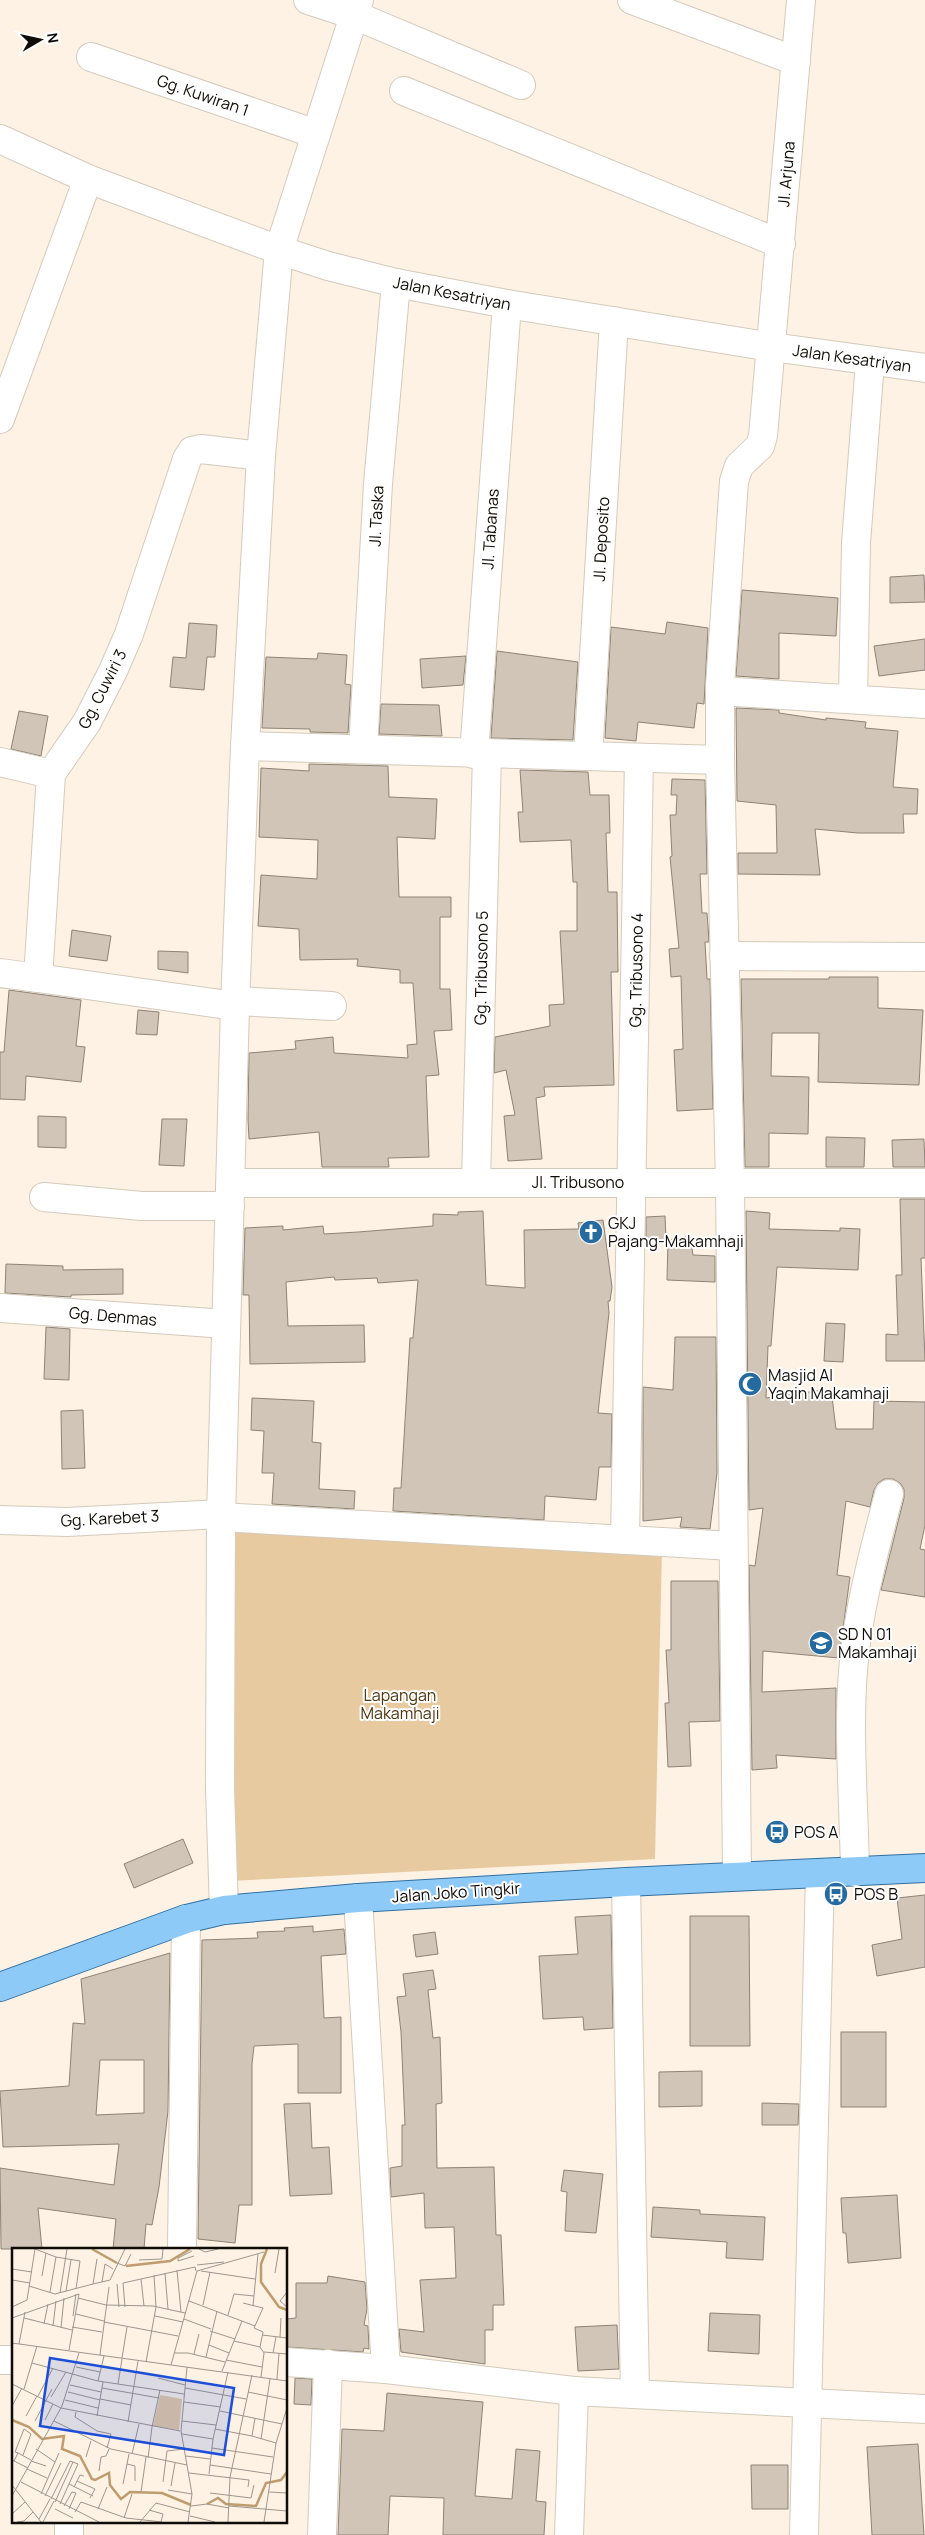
<svg xmlns="http://www.w3.org/2000/svg" width="925" height="2535" viewBox="0 0 925 2535" font-family="Manrope,sans-serif">
  <rect width="100%" height="100%" fill="#fdf2e4"/>
  <!-- green -->
  <polygon fill="#e8caa1" points="232,1526 662,1549 655,1859 231,1881"/>
  <!-- building -->
  <g fill="#d0c5b7" stroke="#8d8376" fill-rule="evenodd">
    <polygon points="924,575 925,602 890,603 890,577"/>
    <polygon points="742,590 838,598 836,636 779,633 779,679 736,676"/>
    <polygon points="667,622 708,628 704,704 697,703 694,728 638,722 636,741 605,738 611,627 665,634"/>
    <polygon points="189,623 217,625 215,657 207,657 204,690 170,687 173,657 186,658"/>
    <polygon points="925,639 925,670 879,676 874,646"/>
    <polygon points="497,651 578,662 573,740 491,738"/>
    <polygon points="318,653 347,655 345,684 351,685 348,733 310,732 310,729 262,728 266,657 317,659"/>
    <polygon points="466,656 463,685 422,688 420,659"/>
    <polygon points="381,704 439,705 442,736 379,734"/>
    <polygon points="736,708 779,710 779,713 826,720 826,718 866,722 865,728 898,731 893,787 918,789 917,814 903,814 904,833 858,833 815,829 820,875 738,874 738,853 777,853 776,805 737,801"/>
    <polygon points="19,711 48,716 41,756 11,749"/>
    <polygon points="309,764 388,766 389,797 437,799 435,839 397,837 399,897 451,897 451,917 440,917 440,989 450,989 452,1030 434,1031 439,1075 426,1076 429,1157 388,1158 389,1167 322,1167 319,1132 249,1139 248,1120 249,1053 296,1049 295,1041 333,1037 334,1053 408,1058 407,1045 417,1044 413,983 400,983 400,970 357,966 358,959 300,960 299,929 258,926 261,875 317,879 318,840 259,837 261,768 309,771"/>
    <polygon points="520,770 588,772 590,795 609,795 610,833 606,833 608,892 617,892 618,972 611,972 614,1085 544,1087 545,1096 536,1098 542,1159 508,1161 504,1116 515,1115 506,1070 494,1073 495,1037 550,1026 549,1005 564,1004 560,931 577,931 577,882 573,882 571,840 520,842 518,812 523,812"/>
    <polygon points="672,779 705,780 707,874 700,874 702,913 707,913 708,926 709,942 705,942 707,979 710,979 713,1109 677,1111 674,1050 683,1049 681,976 671,977 669,949 679,948 670,857 672,856 670,815 676,815 677,795 671,795"/>
    <polygon points="72,930 111,936 107,961 69,956"/>
    <polygon points="158,951 188,952 188,973 158,969"/>
    <polygon points="829,977 878,977 878,1008 923,1010 919,1085 818,1082 819,1033 772,1033 771,1076 809,1077 808,1134 769,1133 769,1167 745,1167 741,979 829,979"/>
    <polygon points="9,990 81,1000 76,1046 85,1047 81,1082 26,1076 25,1100 0,1099 0,1052 4,1052"/>
    <polygon points="138,1010 159,1012 157,1035 136,1034"/>
    <polygon points="38,1116 66,1117 66,1148 38,1147"/>
    <polygon points="162,1119 187,1119 184,1166 159,1165"/>
    <polygon points="826,1137 865,1138 864,1167 826,1167"/>
    <polygon points="924,1139 925,1167 893,1167 892,1140"/>
    <polygon points="900,1199 925,1199 925,1258 921,1258 925,1361 886,1361 886,1334 898,1335 896,1275 902,1275"/>
    <polygon points="483,1211 486,1285 525,1288 524,1230 579,1229 578,1223 603,1220 612,1287 610,1301 608,1301 609,1313 598,1413 612,1414 611,1467 599,1467 596,1500 545,1496 544,1520 393,1511 394,1488 401,1488 410,1338 413,1338 418,1280 378,1283 377,1278 335,1280 334,1277 286,1282 288,1326 364,1325 365,1362 250,1364 249,1295 243,1295 245,1228 283,1226 283,1230 323,1226 324,1234 358,1232 433,1226 433,1214 458,1215 458,1212"/>
    <polygon points="746,1211 770,1213 769,1229 840,1231 840,1228 860,1229 858,1270 777,1267 771,1346 768,1346 766,1398 831,1389 836,1429 873,1429 874,1401 925,1402 925,1525 920,1549 925,1550 925,1597 881,1590 904,1498 904,1489 900,1483 893,1479 884,1479 878,1483 874,1490 870,1507 846,1501 837,1575 850,1577 839,1658 763,1651 762,1692 836,1688 836,1759 776,1755 777,1768 752,1770 749,1565 755,1566 763,1508 749,1510"/>
    <polygon points="665,1216 666,1240 646,1241 646,1217"/>
    <polygon points="690,1236 693,1255 715,1256 715,1282 667,1280 668,1240"/>
    <polygon points="6,1264 63,1266 63,1270 123,1269 123,1294 71,1295 71,1297 5,1293"/>
    <polygon points="826,1323 845,1324 843,1362 824,1361"/>
    <polygon points="46,1327 70,1329 69,1380 44,1379"/>
    <polygon points="675,1337 716,1337 717,1473 710,1529 680,1527 682,1517 643,1521 643,1387 673,1390"/>
    <polygon points="252,1398 314,1401 312,1442 321,1443 319,1489 355,1491 354,1509 272,1504 274,1473 262,1473 264,1431 251,1430"/>
    <polygon points="83,1410 85,1468 62,1469 61,1411"/>
    <polygon points="671,1581 718,1581 720,1721 689,1722 691,1766 668,1767 665,1703 669,1703 666,1650 671,1650"/>
    <polygon points="183,1839 193,1863 134,1888 124,1864"/>
    <polygon points="925,1895 925,1967 877,1976 872,1945 902,1939 897,1898"/>
    <polygon points="611,1915 613,2028 584,2030 583,2017 543,2019 539,1956 578,1954 575,1917"/>
    <polygon points="690,1916 749,1916 750,2046 690,2046"/>
    <polygon points="313,1926 313,1932 344,1929 346,1954 321,1956 324,2018 341,2017 341,2093 298,2093 298,2044 254,2046 252,2064 252,2205 239,2205 235,2243 198,2239 202,1940 258,1938 257,1932 285,1931 284,1928"/>
    <polygon points="435,1932 438,1954 416,1957 413,1935"/>
    <path d="M170 1953 168 2111 159 2187 152 2225 146 2224 144 2249H113L116 2219 38 2208 42 2249H1L0 2168 114 2185 119 2144 3 2147 0 2091 69 2086 73 2023 85 2024 81 1979ZM100 2060H144V2113L96 2115Z"/>
    <polygon points="433,1970 436,1989 428,1990 433,2038 440,2037 442,2103 436,2104 437,2168 494,2167 496,2235 501,2235 504,2305 493,2305 493,2330 485,2330 485,2364 401,2352 399,2329 424,2332 420,2280 456,2278 454,2227 425,2228 424,2193 391,2197 390,2168 402,2166 402,2125 405,2125 401,2032 397,1997 406,1996 403,1974"/>
    <rect x="841" y="2032" width="45" height="75"/>
    <polygon points="702,2071 702,2106 659,2107 659,2072"/>
    <polygon points="310,2103 312,2148 329,2147 332,2194 290,2196 284,2104"/>
    <polygon points="762,2103 799,2104 798,2125 762,2125"/>
    <polygon points="564,2170 603,2174 596,2233 565,2231 567,2192 561,2191"/>
    <polygon points="897,2195 901,2258 848,2263 846,2233 843,2233 841,2198"/>
    <polygon points="653,2207 700,2210 700,2214 765,2217 763,2260 726,2258 727,2242 651,2237"/>
    <polygon points="328,2276 365,2282 367,2309 364,2325 368,2326 369,2349 364,2348 363,2352 286,2347 286,2319 296,2318 296,2283 327,2283"/>
    <polygon points="710,2313 760,2315 759,2354 708,2351"/>
    <polygon points="617,2325 619,2369 578,2371 575,2327"/>
    <polygon points="295,2378 312,2379 311,2405 294,2404"/>
    <polygon points="387,2393 483,2402 475,2496 512,2499 516,2449 540,2451 536,2501 546,2502 544,2535 443,2535 444,2498 390,2496 388,2535 338,2535 342,2429 384,2431"/>
    <polygon points="918,2444 924,2535 872,2535 867,2447"/>
    <polygon points="751,2465 788,2465 788,2509 752,2509"/>
  </g>
  <g fill="none" stroke-linecap="round" stroke-linejoin="round">
    <!-- minor casing -->
    <g stroke="#d4cabc" stroke-width="30">
      <g id="minor">
        <polyline points="308,0 354,15 521,85"/>
        <polyline points="632,0 796,61"/>
        <polyline points="91,57 316,134"/>
        <polyline points="404,91 781,244"/>
        <polyline points="0,139 88,179 279,250 328,266 396,283 507,304 772,347 925,368"/>
        <polyline points="0,419 88,179"/>
        <polyline points="720,691 925,704"/>
        <polyline points="853,698 856,543 870,362"/>
        <polyline points="245,746 720,760"/>
        <polyline points="363,749 378,484 396,283"/>
        <polyline points="474,754 507,304"/>
        <polyline points="588,756 614,321"/>
        <polyline points="0,762 51,774"/>
        <polyline points="724,956 925,957"/>
        <polyline points="0,973 38,978 51,774 87,722 113,671 129,634 187,459 192,451 201,449 261,456"/>
        <polyline points="38,978 235,1006"/>
        <polyline points="235,1001 332,1006"/>
        <polyline points="476,1182 487,754"/>
        <polyline points="231,1183 925,1183"/>
        <polyline points="44,1197 142,1206 230,1206"/>
        <polyline points="0,1308 226,1324"/>
        <polyline points="221,1517 733,1546"/>
        <polyline points="0,1520 67,1522 221,1514"/>
        <polyline points="625,1540 639,758"/>
        <path d="M855 1872C854 1800 846 1713 856 1643 863 1592 876 1543 889 1494"/>
        <polyline points="737,1875 730,1184 720,760 720,686 734,481 739,466 760,446 763,436 801,0"/>
        <polyline points="626,1882 635,2394"/>
        <polyline points="358,1898 386,2369"/>
        <polyline points="224,1910 220,1789 221,1517 235,1006 245,746 261,456 279,250 359,0"/>
        <polyline points="182,2249 186,1919"/>
        <polyline points="0,2360 14,2360"/>
        <polyline points="286,2362 386,2369 574,2391 925,2409"/>
        <polyline points="69,2535 69,2521"/>
        <polyline points="322,2535 328,2364"/>
        <polyline points="569,2535 574,2391"/>
        <polyline points="804,2535 820,1874"/>
      </g>
    </g>
    <!-- major casing -->
    <g stroke="#3070a1" stroke-width="30">
      <polyline id="major" points="0,1987 186,1919 224,1910 358,1898 626,1882 925,1868"/>
    </g>
    <!-- minor -->
    <use href="#minor" stroke="#fff" stroke-width="28"/>
    <!-- major -->
    <use href="#major" stroke="#8ecaf8" stroke-width="28"/>
  </g>
  <!-- icons -->
  <defs>
    <g id="church-disc" transform="scale(1.25)"><circle r="9.5" fill="#266ba0" stroke="#fff"/><path d="M-1.2-6h2.4v3.5h3.3v2.4h-3.3V6h-2.4V-.1h-3.3v-2.4h3.3Z" fill="#fff"/></g>
    <g id="mosque-disc" transform="scale(1.25)"><circle r="9.5" fill="#266ba0" stroke="#fff"/><path d="M3.5-4.9A6 6 0 1 0 3.5 4.9A5 5 0 1 1 3.5-4.9Z" fill="#fff"/></g>
    <g id="school-disc" transform="scale(1.25)"><circle r="9.5" fill="#266ba0" stroke="#fff"/><path d="M0-5L7-2L0 1L-7-2ZM-4 1L0 2.5L4 1V4Q0 6-4 4Z" fill="#fff"/></g>
    <g id="bus-disc" transform="scale(1.25)"><circle r="9.5" fill="#266ba0" stroke="#fff"/><path d="M-5-6H5V4H4V6H2V4H-2V6H-4V4H-5ZM-3.5-4V0h7V-4ZM-3.5 1.2v1.5H-2V1.2ZM2 1.2v1.5H3.5V1.2Z" fill="#fff"/></g>
  </defs>
  <g fill-rule="evenodd">
    <use href="#church-disc" x="591" y="1232"/>
    <use href="#mosque-disc" x="750" y="1384"/>
    <use href="#school-disc" x="821" y="1643"/>
    <use href="#bus-disc" x="777" y="1832"/>
    <use href="#bus-disc" x="836" y="1894"/>
  </g>
  <g text-anchor="middle" stroke-width="4" stroke-linejoin="round" paint-order="stroke">
    <!-- street labels -->
    <g font-size="16" fill="#0f0b07" stroke="#fff">
      <text transform="translate(203 95) rotate(19)" y="6">Gg. Kuwiran 1</text>
      <text transform="translate(786 174) rotate(-85)" y="6">Jl. Arjuna</text>
      <text transform="translate(452 293) rotate(11)" y="6">Jalan Kesatriyan</text>
      <text transform="translate(852 358) rotate(8)" y="6">Jalan Kesatriyan</text>
      <text transform="translate(376 516) rotate(-87)" y="6">Jl. Taska</text>
      <text transform="translate(490 529) rotate(-86)" y="6">Jl. Tabanas</text>
      <text transform="translate(601 539) rotate(-87)" y="6">Jl. Deposito</text>
      <text transform="translate(102 689) rotate(-63)" y="6">Gg. Cuwiri 3</text>
      <text transform="translate(481 968) rotate(-89)" y="6">Gg. Tribusono 5</text>
      <text transform="translate(636 970) rotate(-89)" y="6">Gg. Tribusono 4</text>
      <text x="578" y="1188">Jl. Tribusono</text>
      <text transform="translate(113 1316) rotate(5)" y="6">Gg. Denmas</text>
      <text transform="translate(110 1518) rotate(-3)" y="6">Gg. Karebet 3</text>
      <text transform="translate(456 1892) rotate(-4)" y="6">Jalan Joko Tingkir</text>
    </g>
    <!-- poi labels -->
    <g font-size="16" fill="#0f0b07" stroke="#fff" text-anchor="start">
      <text x="608" y="1229">GKJ<tspan x="608" dy="18">Pajang-Makamhaji</tspan></text>
      <text x="768" y="1381">Masjid Al<tspan x="768" dy="18">Yaqin Makamhaji</tspan></text>
      <text x="838" y="1640">SD N 01<tspan x="838" dy="18">Makamhaji</tspan></text>
      <text x="794" y="1838">POS A</text>
      <text x="854" y="1900">POS B</text>
    </g>
    <!-- park labels -->
    <g font-size="16" fill="#4e3610" stroke="#fff">
      <text x="400" y="1701">Lapangan<tspan x="400" dy="18">Makamhaji</tspan></text>
    </g>
  </g>
  <!-- overview -->
  <g transform="translate(12 2248)">
    <rect width="275" height="275" fill="#fdf2e4"/>
    <path d="M148 147 170 151 167 182 141 178Z" fill="#e8caa1"/>
    <path fill="none" stroke="#be9c6d" stroke-width="2.5" d="M80 1 105 15M255 1 249 16V34L267 59 275 62M114 18 158 13 178 1M0 172 17 179 30 191 52 188 50 201 68 208 80 231 83 232 97 225 98 237 109 251 118 244 150 245 179 257M195 256 206 250 214 256 244 258 254 235 269 232 275 224"/>
    <path fill="none" stroke="#9e968c" stroke-width="1" d="M23 1 44 9 68 13 64 41M187 1 193 4 206 1M127 12 150 11 151 1M166 13V10L180 3M166 13 182 8M105 15 113 18 119 6M185 17 212 14M0 21 20 24M165 22 169 64M189 23 243 31M153 25 156 61M263 25 267 1M30 28 34 5M129 31 132 58M0 32 18 35M90 34 93 16 101 21M81 36 98 32 113 1M105 36 107 59M17 38 43 46 81 36 85 11M54 43 59 12M38 44 44 9M275 44 268 53 275 59M48 45 55 1M66 50 94 57 141 58 173 65M177 53 243 78M231 55 251 60 242 80 251 84 248 99 252 105 249 129M191 57 198 24M241 58 246 6M0 59 15 52 23 1M113 59 111 35 183 19 184 23M64 66 92 73M216 67 222 46 242 48M61 68 64 46M143 68 171 74M0 70 67 46 57 102M12 70 60 82M172 71 199 81M92 74 166 88M32 76 36 56M41 78 44 53M60 79 90 84M49 80 52 50M198 83 223 91M250 87 275 90M268 89 269 70M222 93 248 99M0 95 275 133M7 96 13 64M197 97 217 105M252 104 275 106M163 105H176L213 114M261 105 264 89M182 106 187 86M88 107 97 39M194 109 205 63M110 110 115 79M214 112 250 119M134 114 144 59 142 27M20 115 86 133 172 146M159 117 185 23 252 4M64 119 88 124M175 119 169 183 180 246 176 274M210 123 230 73M146 130 173 137M265 131 267 105M86 133 92 108M0 136 49 160 168 183M106 136 110 111M58 137 89 144M90 140 147 150M173 140 234 151M12 141 25 98M56 144 88 152M236 144 275 152M26 148 41 120M39 149 54 124M88 151 119 157M53 152 86 160M172 154 209 159M0 158 10 140M208 163 270 176M64 164 63 169 85 183 99 186 95 200M14 168 25 148M85 168 91 134M243 170 240 188 264 195M33 172 41 156M23 173 40 141M42 173 99 201 175 217M170 173 204 177M116 174 126 113M140 179 148 142M203 181 240 188M170 186 201 191M249 191 258 131M200 200 261 209M24 201 43 214M6 205 3 204 12 181 19 186 11 207M120 206 127 176M174 208 198 211M74 209 79 193M136 210 140 179M0 212 16 220M2 213 6 205 19 212M19 213 34 218M115 216 123 218V233M198 217 259 226M15 221 35 230M87 223 89 209 94 208 97 201M177 225 237 232 236 239M197 226 201 191 216 124M65 233 83 241 78 250M9 234 87 274M151 234 155 203 172 201M57 236 81 248M111 236 117 206M0 237 29 274M159 238 163 215M62 239 68 227 72 228M156 242 180 246M129 244 134 209M257 244 275 245M198 245 239 250 242 237M29 246 47 205M0 248 50 158 67 105M33 248 49 215M39 251 58 213 66 216 48 256M43 254 61 214M52 258 60 244 64 245 57 261M179 258 195 256 217 260M217 258 275 263M43 261 61 270M86 261 95 239M137 262 151 266 149 274M63 264 69 254 114 270 150 274M0 266 13 254M178 268 203 274M112 270 120 246M27 271 38 251M5 274 12 273 21 264M31 274 42 253M128 274 144 255 178 264M216 274 218 229 240 127M252 274 264 195 275 160"/>
    <path fill="#1d4ed8" fill-opacity="0.15" stroke="#1d4ed8" stroke-width="2.5" d="M38 110 222 140 212 207 28 178Z"/>
    <rect width="275" height="275" fill="none" stroke="#0f0b07" stroke-width="2.5"/>
  </g>
  <!-- north arrow -->
  <g transform="translate(40 40) rotate(81)" stroke="#ffffff" stroke-width="4" paint-order="stroke">
  <path d="M0-4L9 19L0 12L-9 19Z" fill="#0f0b07"/>
  <text y="-8" font-size="14" font-weight="bold" text-anchor="middle" fill="#0f0b07">N</text>
  </g>
</svg>
